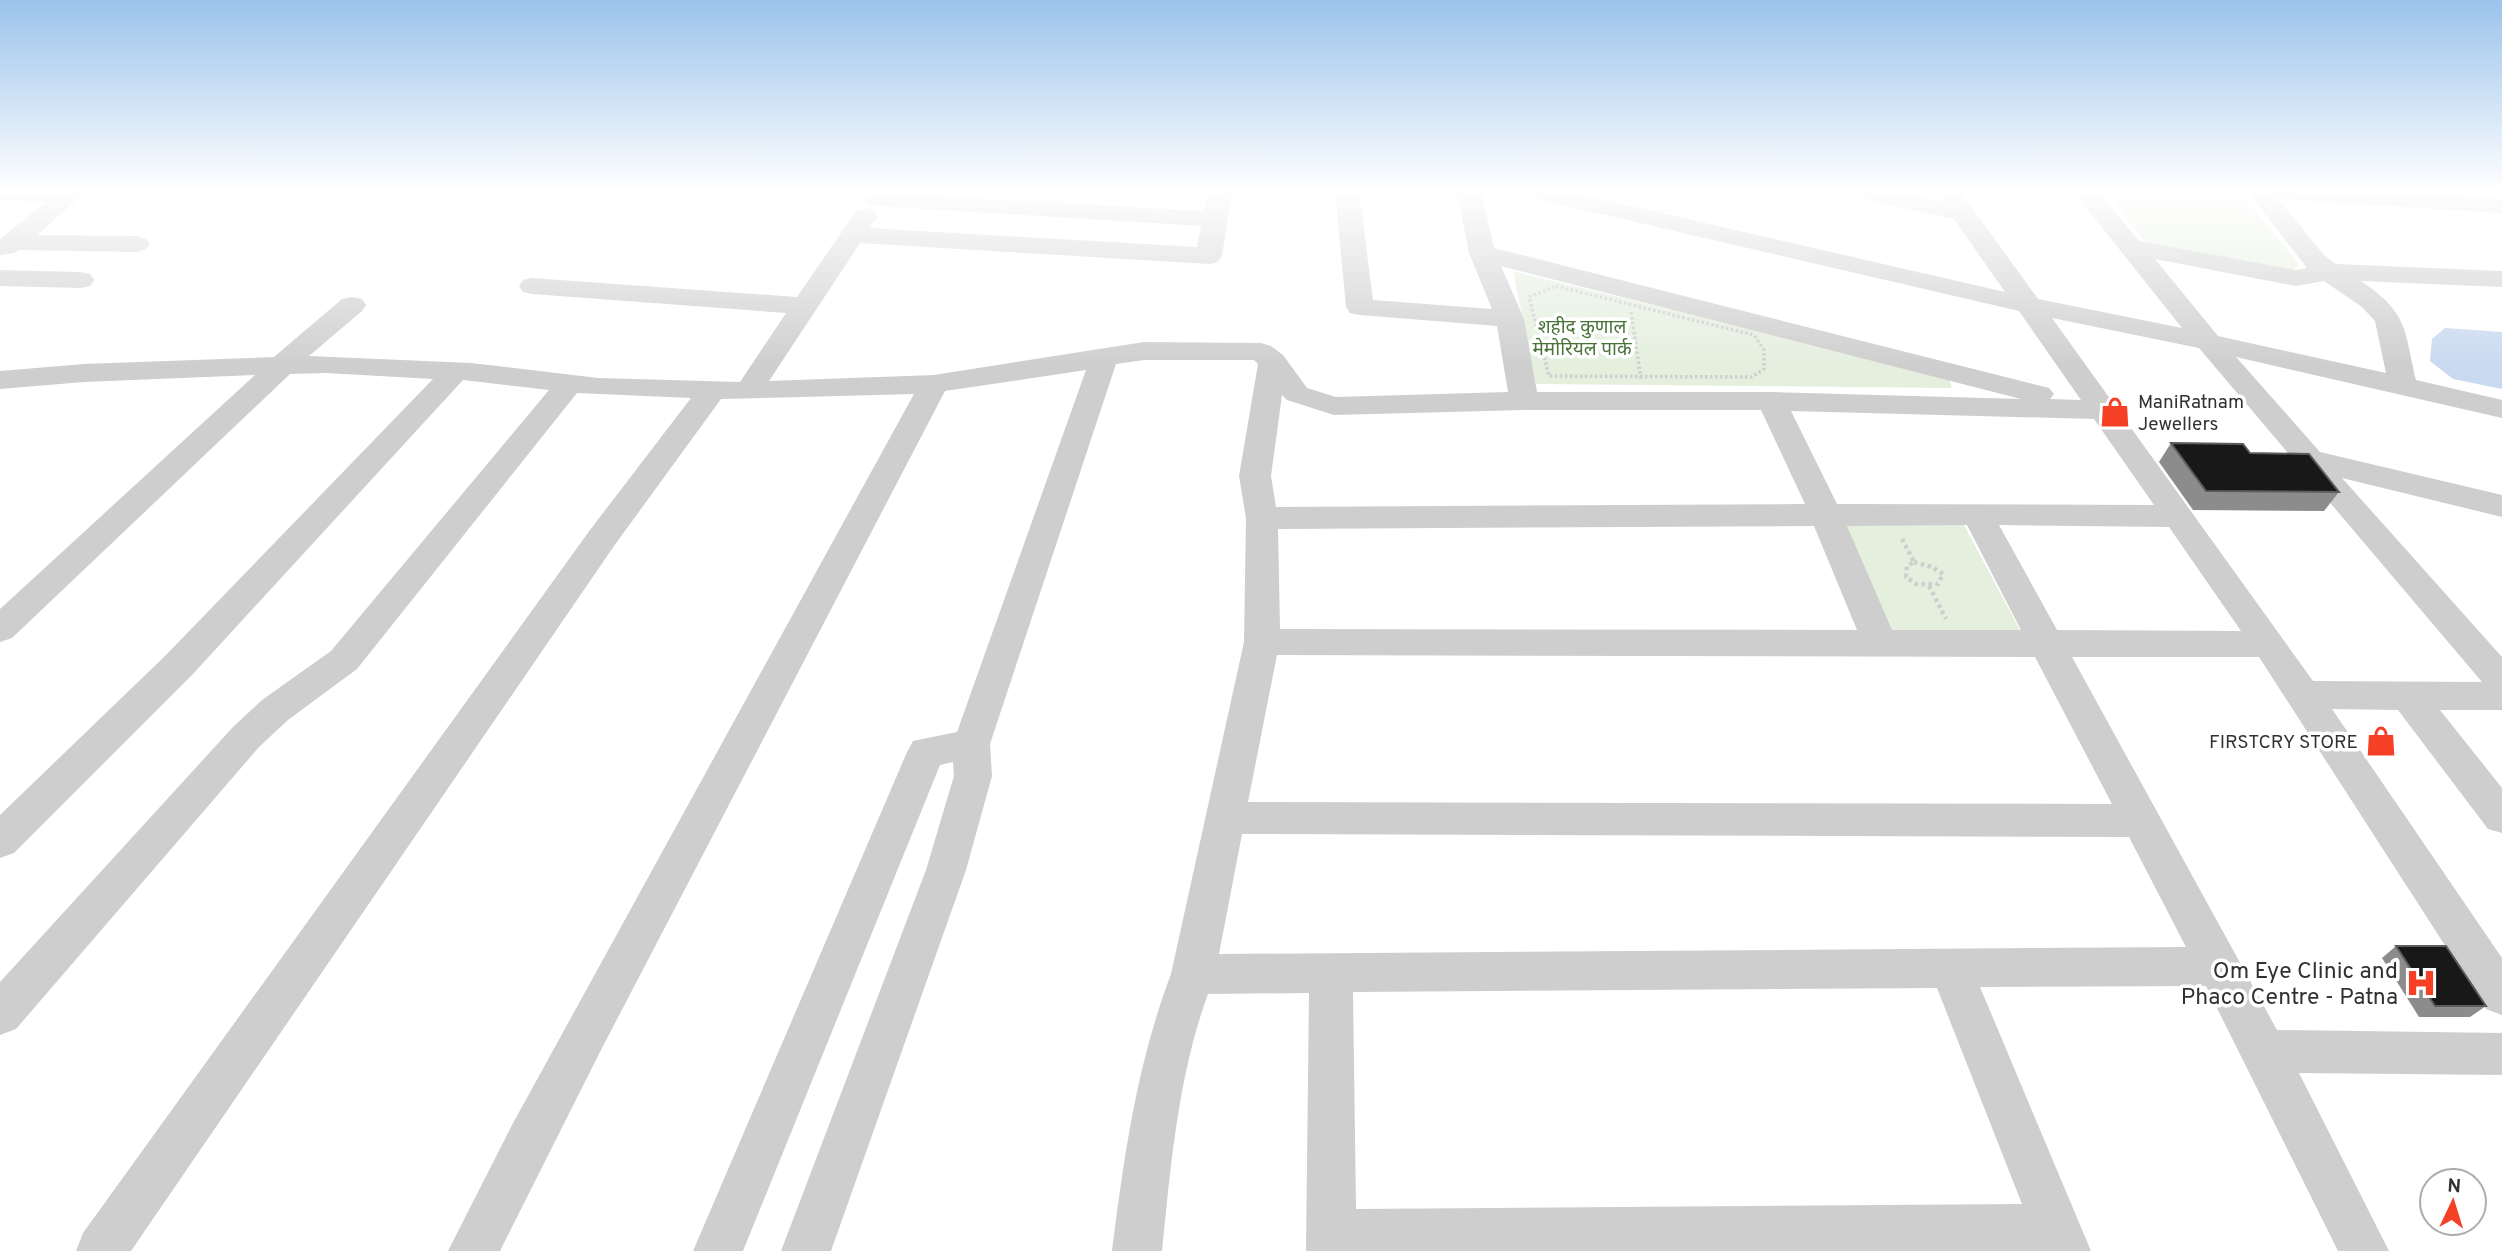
<svg xmlns="http://www.w3.org/2000/svg" width="2502" height="1251" viewBox="0 0 2502 1251" font-family="Overpass,'Noto Sans Devanagari',sans-serif">
  <rect width="100%" height="100%" fill="#fff"/>
  <!-- green -->
  <g fill="#e4efde">
    <polygon points="2106,192 2244,198 2299,264 2293,270 2146,243"/>
    <polygon points="1513,271 1949,378 1952,388 1536,384"/>
    <polygon points="1841,525 1964,525 2021,632 1888,632"/>
  </g>
  <!-- water -->
  <polygon fill="#c9d9f0" points="2445,328 2502,332 2502,389 2453,379 2430,361 2432,339"/>
  <g fill="none" stroke-linecap="round" stroke-linejoin="round">
    <!-- path-far1 -->
    <g stroke="#cecece" stroke-width="3.5" stroke-dasharray="2.5 2.5" stroke-linecap="butt">
      <polygon points="1556,286 1754,335 1764,350 1764,369 1752,377 1549,376 1529,297"/>
      <polyline points="1631,312 1641,379"/>
    </g>
    <!-- path -->
    <g stroke="#cecece" stroke-width="4.5" stroke-dasharray="3.5 3.5" stroke-linecap="butt">
      <polyline points="1902,539 1914,562"/>
      <polygon points="1914,562 1932,567 1943,574 1938,584 1916,584 1906,577 1907,566"/>
      <polyline points="1929,586 1946,619"/>
    </g>
    <!-- minor -->
    <g fill="#cecece" fill-rule="evenodd">
      <polygon points="0,191 87,191 37,235 137,236 146,239 150,244 146,249 137,252 19,250 14,253 0,255 0,239 46,202 0,200"/>
      <path d="M1208 191H1232L1222 256 1218 262 1209 264 860 243 769 381 934 375 1144 342 1261 343 1271 346 1283 355 1307 388 1336 397 1508 392 1497 326 1360 315 1350 313 1346 307 1335 191H1359L1373 300 1492 309 1469 253 1457 191H1481L1494 248 2049 388 2054 394 2050 399 2081 400 2019 311 1532 198 1523 196 1520 191H1566L2005 292 1954 219 1850 196 1847 191H1896L1942 201 1935 191H1960L2038 299 2182 328 2073 191H2098L2139 241 2296 270 2307 268 2247 191H2392L2502 199V213L2278 199 2324 255 2336 264 2502 271V287L2361 281C2408 313 2404 328 2416 380L2502 400V418L2236 357 2320 452 2502 495V517L2342 478 2502 657V710H2440L2502 788V833L2488 829 2398 710 2332 709 2502 958V1015L2486 1009 2259 657H2072L2277 1030 2502 1033V1075L2299 1073 2389 1251H2338L2206 986 1980 987 2091 1251H1306L1309 993 1208 994C1178 1076 1171 1164 1162 1251H1112C1124 1156 1137 1064 1171 974L1244 642 1246 518 1239 476 1258 364 1254 360H1144L1116 364 990 744 992 776 966 870 831 1251H781L926 870 954 776 953 762 940 765 743 1251H693L907 752 913 741 957 732 1086 370 945 391 602 1048 500 1251H448L512 1125 914 394 721 399 614 546 131 1251H76L83 1233 590 530 691 398 577 393 357 669 288 720 259 747 16 1029 0 1035V982L233 727 262 700 331 651 549 390 463 380 192 675 14 853 0 858V815L166 655 433 379 326 373 290 374 12 638 0 642V609L255 375 84 382 0 389V371L84 364 274 357 342 299 352 297 362 299 366 305 362 311 309 356 471 363 598 378 740 382 786 313 532 294 523 292 519 286 523 280 532 278 797 297 856 211 865 208 874 211 878 216 869 228 1197 247 1201 226 877 206 868 204 865 199 868 194 877 192 1204 211ZM2155 259 2296 286 2324 281 2362 307 2375 321 2386 373 2218 336ZM1501 266 2021 399 1772 392H1537L1524 319ZM2052 318 2199 348 2482 682 2313 681ZM1282 395 1287 400 1334 415 1524 410H1761L1805 504 1276 507 1271 476ZM1791 411 2094 419 2154 505 1837 504ZM1967 525 2021 630H1892L1847 526ZM1999 525 2169 527 2241 631 2057 630ZM1814 526 1857 630 1280 629 1278 529ZM1277 655 2035 657 2112 804 1248 802ZM1242 834 2129 837 2186 947 1219 954ZM1937 988 2022 1204 1356 1209 1353 992Z"/>
      <polygon points="0,270 81,272 90,274 94,280 90,286 81,288 0,286"/>
    </g>
  </g>
  <!-- wall -->
  <g fill="#8c8c8c">
    <polygon points="2171,443 2250,453 2339,492 2324,511 2193,510 2159,462"/>
    <polygon points="2396,946 2486,1006 2470,1017 2419,1017 2382,958"/>
  </g>
  <!-- building -->
  <g fill="#181818" stroke="#5d5d5d" stroke-width="2">
    <polygon points="2171,443 2243,444 2250,453 2309,454 2339,492 2206,491"/>
    <polygon points="2396,946 2446,946 2486,1006 2435,1006"/>
  </g>
  <!-- sky -->
  <linearGradient id="sky" x2="0" y2="1"><stop stop-color="#9bc3eb"/><stop offset="0.52" stop-color="#fff"/><stop offset="1" stop-color="#fff" stop-opacity="0"/></linearGradient>
  <rect width="2502" height="367" fill="url(#sky)"/>
  <!-- icons -->
  <defs>
    <g id="shop-bare" transform="scale(2.415)"><path d="M-5-2.5h2.3a2.7 3.5 0 0 1 5.4 0H5L5.5 6h-11ZM-1.5-2.5h3a1.5 2.3 0 0 0-3 0Z" fill="#f54026" stroke="#fff" stroke-width="2.5" paint-order="stroke"/></g>
    <g id="hospital-bare" transform="scale(2.415)"><path d="M-5-5h3v3.5h4V-5h3V5h-3V1.5h-4V5h-3Z" fill="#f54026" stroke="#fff" stroke-width="2.5" paint-order="stroke"/></g>
  </defs>
  <g fill-rule="evenodd">
    <use href="#shop-bare" x="2115" y="412"/>
    <use href="#shop-bare" x="2381" y="741"/>
    <use href="#hospital-bare" x="2421" y="983"/>
  </g>
  <g text-anchor="middle" stroke-width="7" stroke-linejoin="round" paint-order="stroke">
    <!-- park labels -->
    <g font-size="19" fill="#497239" stroke="#fff">
      <text x="1582" y="333">शहीद कुणाल<tspan x="1582" dy="22">मेमोरियल पार्क</tspan></text>
    </g>
    <!-- poi labels -->
    <g font-size="19" fill="#313131" stroke="#fff" text-anchor="start">
      <text x="2138" y="408">ManiRatnam<tspan x="2138" dy="22">Jewellers</tspan></text>
      <text x="2358" y="748" text-anchor="end">FIRSTCRY STORE</text>
    </g>
    <!-- near-poi labels -->
    <g font-size="23" fill="#313131" stroke="#fff" text-anchor="end">
      <text x="2398" y="978">Om Eye Clinic and<tspan x="2398" dy="26">Phaco Centre - Patna</tspan></text>
    </g>
  </g>
  <!-- north arrow -->
  <g transform="translate(2453 1202) rotate(4)"><circle r="33" fill="#ffffff" stroke="#adadad" stroke-width="2"/>
  <path d="M0-5L12 26L0 18L-12 26Z" fill="#f54026"/>
  <text y="-10" font-size="19" font-weight="bold" text-anchor="middle" fill="#313131">N</text>
  </g>
</svg>
